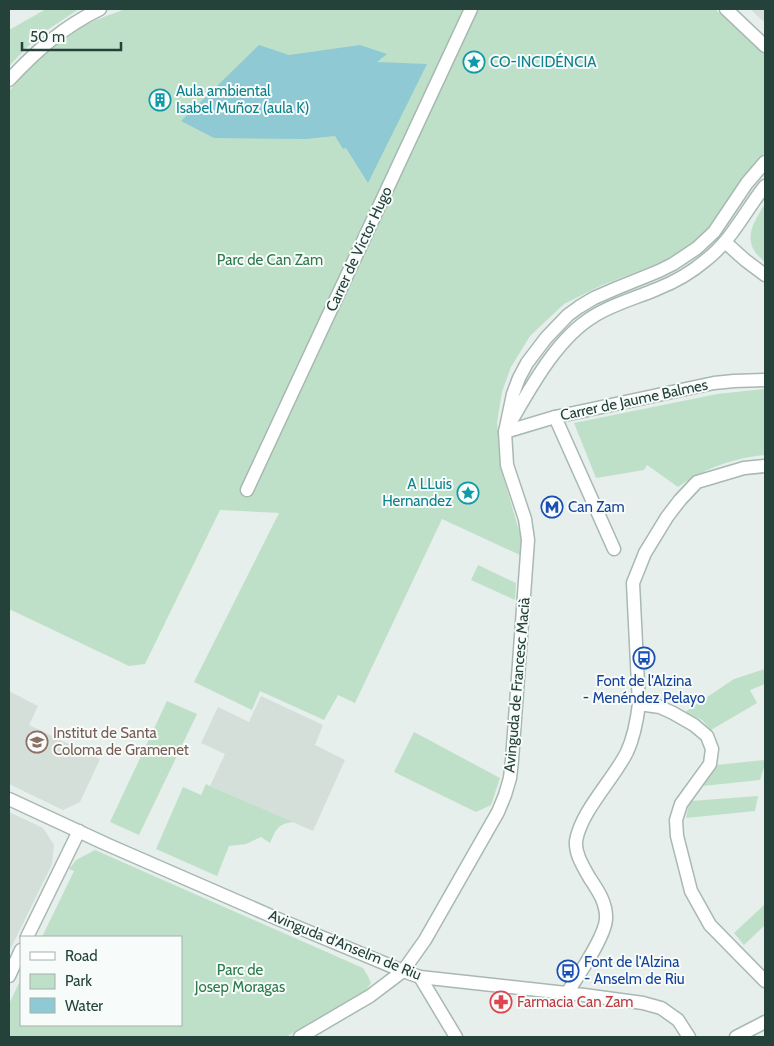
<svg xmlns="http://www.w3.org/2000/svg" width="774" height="1046" viewBox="0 0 774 1046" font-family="Cabin,sans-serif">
  <rect width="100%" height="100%" fill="#e6efeb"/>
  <!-- built -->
  <g fill="#d4dfda">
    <polygon points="750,9 765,9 765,23"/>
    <polygon points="9,691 38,706 29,725 100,759 80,802 63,810 9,784"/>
    <polygon points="261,696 323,725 315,745 345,760 313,831 210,786 225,754 201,743 218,707 249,722"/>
    <polygon points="9,812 43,828 54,845 52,864 9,952"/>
  </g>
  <!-- green -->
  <g fill="#bfe0c8">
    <polygon points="46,9 79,9 38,36 9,66 9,30"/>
    <path d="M125 9H715L765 55V152L756 164 725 208 705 233 683 251 664 261 600 286 564 304 530 336 511 367 502 392 497 423 503 476 521 537 522 556 442 519 355 703 338 695 324 720 260 691 252 710 194 682 279 513 220 510 145 664 129 666 9 609V91C29 68 52 45 78 29 93 20 110 15 125 9Z"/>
    <path d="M765 204V262C741 243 751 226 765 204Z"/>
    <path d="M765 389V455C731 459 706 468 678 487L647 465 644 470 596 478 574 423 717 394Z"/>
    <polygon points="478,565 516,583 515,600 471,580"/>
    <polygon points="765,669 765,684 750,690 757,703 711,730 702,720 685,712 734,679"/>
    <polygon points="167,701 197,714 139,835 110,822"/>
    <polygon points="414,732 500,778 491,805 476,812 394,772"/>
    <polygon points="765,760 765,764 760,780 703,786 716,765"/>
    <path d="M206 784 210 786 293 822C277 824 276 830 270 843L261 837 246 844 229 846 217 876 156 849 183 787 201 795Z"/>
    <polygon points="758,796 755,811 686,818 688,808 691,801"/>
    <polygon points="95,850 363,968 368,976 371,983 366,990 286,1037 9,1037 9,1004 21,979 21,1025 181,1025 181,937 42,937 74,871 69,869 76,860"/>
    <polygon points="765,904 765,925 744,945 734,933"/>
  </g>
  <!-- water -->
  <polygon fill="#8ec9d4" points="259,45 289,55 360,45 387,54 377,62 427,64 368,183 346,148 343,149 335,136 306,139 214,138 181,121"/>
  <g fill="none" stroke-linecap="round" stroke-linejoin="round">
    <!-- minor casing -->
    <g stroke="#a8b8b2" stroke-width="15">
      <g id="minor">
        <polyline points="726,9 765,46"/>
        <path d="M9 80C36 51 63 27 100 9"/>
        <polyline points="725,242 745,260 765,275"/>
        <polyline points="555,417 614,549"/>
        <path d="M510 423C531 387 557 338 594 316 613 304 636 298 657 289 675 282 692 272 706 260 732 240 745 211 765 186"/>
        <polyline points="505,432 555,417 714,383 734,381 765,380"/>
        <polyline points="247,490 471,9"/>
        <polyline points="639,704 660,707 673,713 694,725 707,736 712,749 710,764 681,804 676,820 677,836 691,891 710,925 765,981"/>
        <polyline points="9,799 106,844 278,919 403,971 420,977 584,995 643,1003 661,1008 678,1020 689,1037"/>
        <polyline points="27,937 79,831"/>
        <polyline points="9,976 21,950"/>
        <polyline points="420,977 456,1037"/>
        <path d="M567 993C578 976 605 937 606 919 607 903 597 889 589 877 583 866 575 854 576 841 581 811 613 780 627 752 634 737 637 720 639 704L633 583 645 553 667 517 680 500 697 482 744 468 765 466"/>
        <polyline points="300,1037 370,996 403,971 425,940 498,812 505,795 510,778 512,760 528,540 525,519 507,465 505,432 513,394 519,378 527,363 546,338 568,315 579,307 594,298 617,288 659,271 673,264 697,248 714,232 747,183 765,162"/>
        <polyline points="736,1037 765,1022"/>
      </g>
    </g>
    <!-- minor -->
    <use href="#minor" stroke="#fff" stroke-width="12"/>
  </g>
  <!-- icons -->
  <defs>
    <g id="sight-ring" transform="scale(1.125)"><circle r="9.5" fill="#f7fbf9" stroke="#0f9aa8" stroke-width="1.5"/><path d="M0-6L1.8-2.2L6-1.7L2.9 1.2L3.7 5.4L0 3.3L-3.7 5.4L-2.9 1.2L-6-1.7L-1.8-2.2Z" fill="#0f9aa8"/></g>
    <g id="building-ring" transform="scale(1.125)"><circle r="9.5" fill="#f7fbf9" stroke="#0f9aa8" stroke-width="1.5"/><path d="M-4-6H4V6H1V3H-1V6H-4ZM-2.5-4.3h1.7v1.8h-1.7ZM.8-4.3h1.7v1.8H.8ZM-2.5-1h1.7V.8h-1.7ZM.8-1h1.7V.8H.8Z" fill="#0f9aa8"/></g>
    <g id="metro-ring" transform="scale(1.125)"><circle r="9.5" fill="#f7fbf9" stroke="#1a4fb4" stroke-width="1.5"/><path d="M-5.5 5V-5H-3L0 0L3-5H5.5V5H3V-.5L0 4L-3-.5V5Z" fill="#1a4fb4"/></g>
    <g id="bus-ring" transform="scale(1.125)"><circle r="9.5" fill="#f7fbf9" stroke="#1a4fb4" stroke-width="1.5"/><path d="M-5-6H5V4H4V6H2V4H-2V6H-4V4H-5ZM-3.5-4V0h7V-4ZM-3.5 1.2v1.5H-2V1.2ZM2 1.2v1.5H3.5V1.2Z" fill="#1a4fb4"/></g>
    <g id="school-ring" transform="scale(1.125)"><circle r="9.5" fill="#f7fbf9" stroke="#8d6e63" stroke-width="1.5"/><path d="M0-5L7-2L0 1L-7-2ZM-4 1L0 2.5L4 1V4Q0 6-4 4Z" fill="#8d6e63"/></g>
    <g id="pharmacy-ring" transform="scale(1.125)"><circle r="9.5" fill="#f7fbf9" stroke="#e0444e" stroke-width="1.5"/><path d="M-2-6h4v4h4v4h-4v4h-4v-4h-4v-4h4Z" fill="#e0444e"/></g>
  </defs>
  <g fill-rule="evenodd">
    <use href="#sight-ring" x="474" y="62"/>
    <use href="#building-ring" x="160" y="100"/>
    <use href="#sight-ring" x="468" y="493"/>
    <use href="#metro-ring" x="552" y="507"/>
    <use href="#bus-ring" x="644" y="658"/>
    <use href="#school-ring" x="37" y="742"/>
    <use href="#bus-ring" x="568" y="971"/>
    <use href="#pharmacy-ring" x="501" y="1002"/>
  </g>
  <g text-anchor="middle" stroke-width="4" stroke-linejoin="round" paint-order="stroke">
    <!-- culture labels -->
    <g font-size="15" fill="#0d838f" stroke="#f7fbf9" text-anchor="start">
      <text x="490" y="67">CO-INCIDÉNCIA</text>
      <text x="176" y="96">Aula ambiental<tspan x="176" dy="17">Isabel Muñoz (aula K)</tspan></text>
      <text x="452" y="489" text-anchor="end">A LLuis<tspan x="452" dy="17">Hernandez</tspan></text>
    </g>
    <!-- street labels -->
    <g font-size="15" fill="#24423a" stroke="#f7fbf9">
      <text transform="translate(359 249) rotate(-65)" y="5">Carrer de Victor Hugo</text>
      <text transform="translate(634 400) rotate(-12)" y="5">Carrer de Jaume Balmes</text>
      <text transform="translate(517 685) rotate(-85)" y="5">Avinguda de Francesc Macià</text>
      <text transform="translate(345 945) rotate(22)" y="5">Avinguda d'Anselm de Riu</text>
    </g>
    <!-- park labels -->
    <g font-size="15" fill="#2d7a4b" stroke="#f7fbf9">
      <text x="270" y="265">Parc de Can Zam</text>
      <text x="240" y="975">Parc de<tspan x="240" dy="17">Josep Moragas</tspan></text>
    </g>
    <!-- transit labels -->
    <g font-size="15" fill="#164399" stroke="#f7fbf9" text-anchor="start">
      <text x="568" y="512">Can Zam</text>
      <text x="644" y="686" text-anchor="middle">Font de l'Alzina<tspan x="644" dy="17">- Menéndez Pelayo</tspan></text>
      <text x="584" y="967">Font de l'Alzina<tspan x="584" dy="17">- Anselm de Riu</tspan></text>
    </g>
    <!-- education labels -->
    <g font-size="15" fill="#785e54" stroke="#f7fbf9" text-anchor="start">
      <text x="53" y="738">Institut de Santa<tspan x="53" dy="17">Coloma de Gramenet</tspan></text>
    </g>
    <!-- health labels -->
    <g font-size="15" fill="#be3a42" stroke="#f7fbf9" text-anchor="start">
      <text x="517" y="1007">Farmacia Can Zam</text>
    </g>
  </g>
  <!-- border -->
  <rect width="774" height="1046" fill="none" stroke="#24423a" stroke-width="20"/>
  <!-- legend -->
  <rect x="20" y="936" width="162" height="90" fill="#f7fbf9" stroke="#a3b1ad"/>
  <rect x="30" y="952" width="25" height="8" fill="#ffffff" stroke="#a3b1ad"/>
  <text x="65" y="961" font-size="15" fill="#24423a">Road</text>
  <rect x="30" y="974" width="25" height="15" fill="#bfe0c8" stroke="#a3b1ad"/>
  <text x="65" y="986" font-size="15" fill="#24423a">Park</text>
  <rect x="30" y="998" width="25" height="15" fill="#8ec9d4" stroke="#a3b1ad"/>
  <text x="65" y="1011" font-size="15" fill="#24423a">Water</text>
  <!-- scale -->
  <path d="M22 42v8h99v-8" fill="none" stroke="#24423a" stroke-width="2.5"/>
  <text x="30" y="42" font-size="15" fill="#24423a" stroke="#f7fbf9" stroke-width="4" paint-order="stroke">50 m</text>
</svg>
